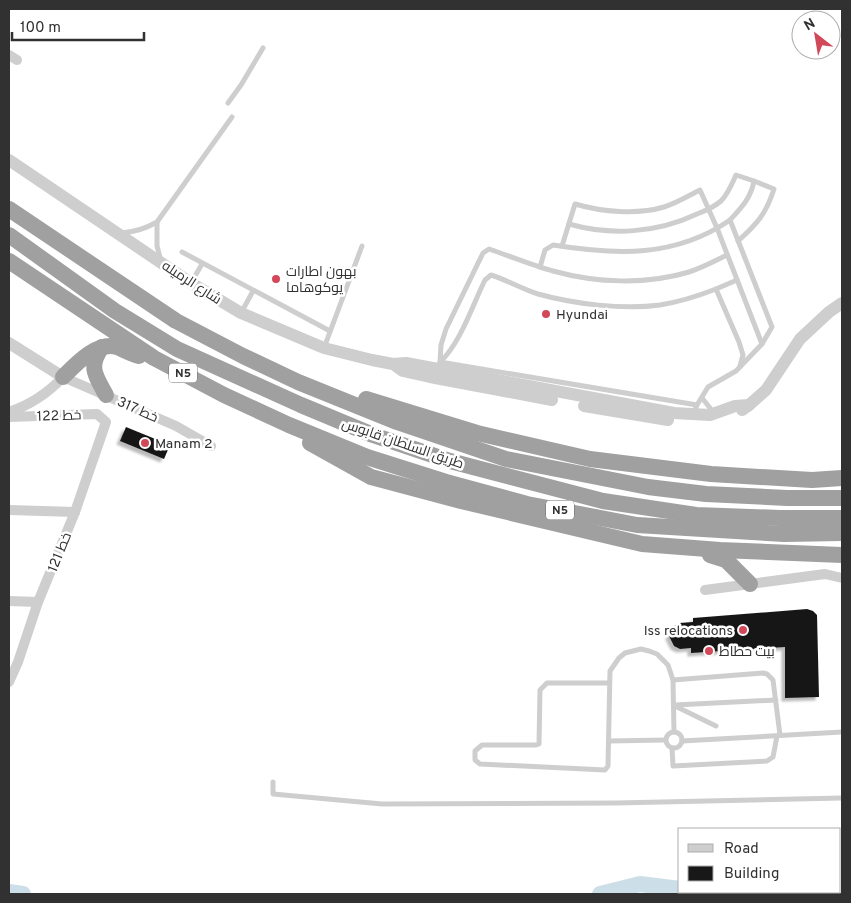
<svg xmlns="http://www.w3.org/2000/svg" width="851" height="903" viewBox="0 0 851 903" font-family="Overpass,Cairo,sans-serif">
  <defs>
    <filter id="shadow"><feDropShadow dx="-3.5" dy="3.5" stdDeviation="1" flood-color="#0004"/></filter>
  </defs>
  <rect width="100%" height="100%" fill="#fff"/>
  <g fill="none" stroke-linecap="round" stroke-linejoin="round">
    <!-- river -->
    <g stroke="#ccdee7" stroke-width="16">
      <polyline points="9,892 23,894"/>
      <polyline points="709,892 733,894"/>
      <polyline points="600,894 640,884 680,889"/>
    </g>
  </g>
  <!-- building -->
  <g fill="#181818" filter="url(#shadow)">
    <polygon points="126,427 170,445 164,459 120,441"/>
    <polygon points="807,609 813,611 817,615 819,697 785,698 785,647 691,653 691,648 680,649 674,646 669,636 673,627 679,623 693,622 693,618"/>
  </g>
  <g fill="none" stroke-linecap="round" stroke-linejoin="round">
    <!-- service -->
    <g stroke="#cecece" stroke-width="5">
      <polyline points="228,103 241,85 263,48"/>
      <polyline points="157,222 157,246 161,261"/>
      <path d="M569 224C611 236 657 233 697 214 705 211 714 207 721 201 728 194 732 184 736 175L754 181C751 198 741 208 730 220"/>
      <path d="M121 233C135 232 145 229 157 222L232 117"/>
      <path d="M738 241C757 224 766 214 774 189L754 181"/>
      <path d="M562 246 575 204C602 212 637 215 664 207 677 203 688 196 700 190L717 228 762 344 736 371 708 387 697 405 693 414"/>
      <polyline points="182,252 330,331"/>
      <path d="M540 267 545 250 553 245C616 255 675 258 730 220L772 327 762 344"/>
      <polyline points="191,283 202,264"/>
      <polyline points="716,289 737,280"/>
      <polyline points="241,313 253,291"/>
      <polyline points="324,348 362,246"/>
      <path d="M440 362C460 344 473 304 485 280L491 275C507 280 522 289 538 294 574 304 623 310 660 305 679 302 698 296 716 289L739 342 743 355 740 366"/>
      <polyline points="440,362 697,405"/>
      <path d="M440 363 441 345 446 329 483 253 489 249C510 256 531 265 553 271 596 283 646 285 689 272 702 268 715 261 727 255"/>
      <polyline points="702,398 714,413"/>
      <polyline points="673,680 763,673 767,674 773,680 780,735"/>
      <polyline points="609,683 547,683 540,690 539,744 536,745 482,745 475,751 475,760 480,764 605,770 608,766 610,671 619,658 625,653 641,649 649,651 657,654 668,665 673,680 674,732"/>
      <polyline points="675,705 776,700"/>
      <polyline points="675,706 716,726"/>
      <circle cx="674" cy="740" r="8"/>
      <polyline points="609,741 665,740"/>
      <polyline points="682,741 842,732"/>
      <polyline points="672,748 673,766 767,761 773,757 777,736"/>
      <polyline points="273,782 273,794 382,804 616,803 842,798"/>
    </g>
    <!-- minor -->
    <g stroke="#cecece" stroke-width="10">
      <polyline points="9,55 17,60"/>
      <path d="M9 412C30 405 48 393 63 377L176 426 211 446"/>
      <polyline points="9,417 97,414 106,422 75,512 38,602 18,662 9,682"/>
      <polyline points="9,510 75,512"/>
      <polyline points="705,590 825,574 842,578"/>
      <polyline points="9,601 38,602"/>
    </g>
    <!-- tertiary -->
    <g stroke="#cecece" stroke-width="12">
      <polyline points="9,160 191,283 241,313 324,348 372,360 393,364 406,363 674,413 710,415 735,406 749,405"/>
      <polyline points="9,343 63,377"/>
      <polyline points="396,366 403,371 430,377 552,400"/>
      <polyline points="584,406 668,420"/>
      <polyline points="742,410 749,405 766,390 800,339 829,312 842,303"/>
    </g>
    <!-- trunk -->
    <g stroke="#a0a0a0" stroke-width="16">
      <polyline points="9,209 176,321 243,356 298,382 397,422 506,459 648,487 706,494 787,498 842,498"/>
      <polyline points="9,235 115,311 177,349 301,405 373,435 450,461 603,501 696,515 780,518 842,518"/>
      <polyline points="9,261 154,358 224,395 289,425 367,457 446,482 527,504 637,525 784,534 842,533"/>
      <path d="M102 347C88 367 95 375 106 395"/>
      <path d="M63 377C76 364 97 341 117 347 124 350 131 354 139 356"/>
      <polyline points="366,399 477,433 590,459 711,474 812,480 842,478"/>
      <polyline points="310,443 371,477 461,501 642,544 720,550 842,555"/>
      <polyline points="710,555 726,560 750,584"/>
    </g>
  </g>
  <!-- markers -->
  <g fill="#d14959" stroke="#fff" stroke-width="2">
    <circle cx="276" cy="279" r="5"/>
    <circle cx="546" cy="314" r="5"/>
    <circle cx="145" cy="443" r="5"/>
    <circle cx="743" cy="630" r="5"/>
    <circle cx="709" cy="651" r="5"/>
  </g>
  <g text-anchor="middle" stroke-width="5" stroke-linejoin="round" paint-order="stroke">
    <!-- shield labels -->
    <g fill="#fff" stroke="#6f6f6f" stroke-width="1">
      <rect x="169" y="363.5" width="28" height="19" rx="4"/>
      <rect x="546" y="500.5" width="28" height="19" rx="4"/>
    </g>
    <g font-size="12" font-weight="bold" fill="#313131">
      <text x="183" y="377">N5</text>
      <text x="560" y="514">N5</text>
    </g>
    <!-- poi labels -->
    <g font-size="14" fill="#313131" stroke="#fff" text-anchor="start">
      <text x="286" y="276">بهون اطارات<tspan x="286" dy="16">يوكوهاما</tspan></text>
      <text x="556" y="319">Hyundai</text>
      <text x="155" y="448">Manam 2</text>
      <text x="733" y="635" text-anchor="end">Iss relocations</text>
      <text x="719" y="656">بيت حطاط</text>
    </g>
    <!-- street labels -->
    <g font-size="14" fill="#313131" stroke="#fff">
      <text transform="translate(192 282) rotate(33)" y="5">شارع الرميله</text>
      <text transform="translate(138 409) rotate(24)" y="5">خط 317</text>
      <text transform="translate(59 415) rotate(-2)" y="5">خط 122</text>
      <text transform="translate(403 443) rotate(19)" y="5">طريق السلطان قابوس</text>
      <text transform="translate(59 552) rotate(-68)" y="5">خط 121</text>
    </g>
  </g>
  <!-- border -->
  <rect width="851" height="903" fill="none" stroke="#313131" stroke-width="20"/>
  <!-- legend -->
  <rect x="678" y="828" width="162" height="65" fill="#ffffff" stroke="#adadad"/>
  <rect x="688" y="844" width="25" height="8" fill="#cecece" stroke="#adadad"/>
  <text x="724" y="853" font-size="15" fill="#313131">Road</text>
  <rect x="688" y="866" width="25" height="15" fill="#181818" stroke="#adadad"/>
  <text x="724" y="878" font-size="15" fill="#313131">Building</text>
  <!-- north arrow -->
  <g transform="translate(816 35) rotate(329)"><circle r="24" fill="#ffffff" stroke="#adadad"/>
  <path d="M0-4L9 19L0 12L-9 19Z" fill="#d14959"/>
  <text y="-8" font-size="14" font-weight="bold" text-anchor="middle" fill="#313131">N</text>
  </g>
  <!-- scale -->
  <path d="M12 32v8h132v-8" fill="none" stroke="#313131" stroke-width="2.5"/>
  <text x="20" y="32" font-size="15" fill="#313131" stroke="#ffffff" stroke-width="4" paint-order="stroke">100 m</text>
</svg>
